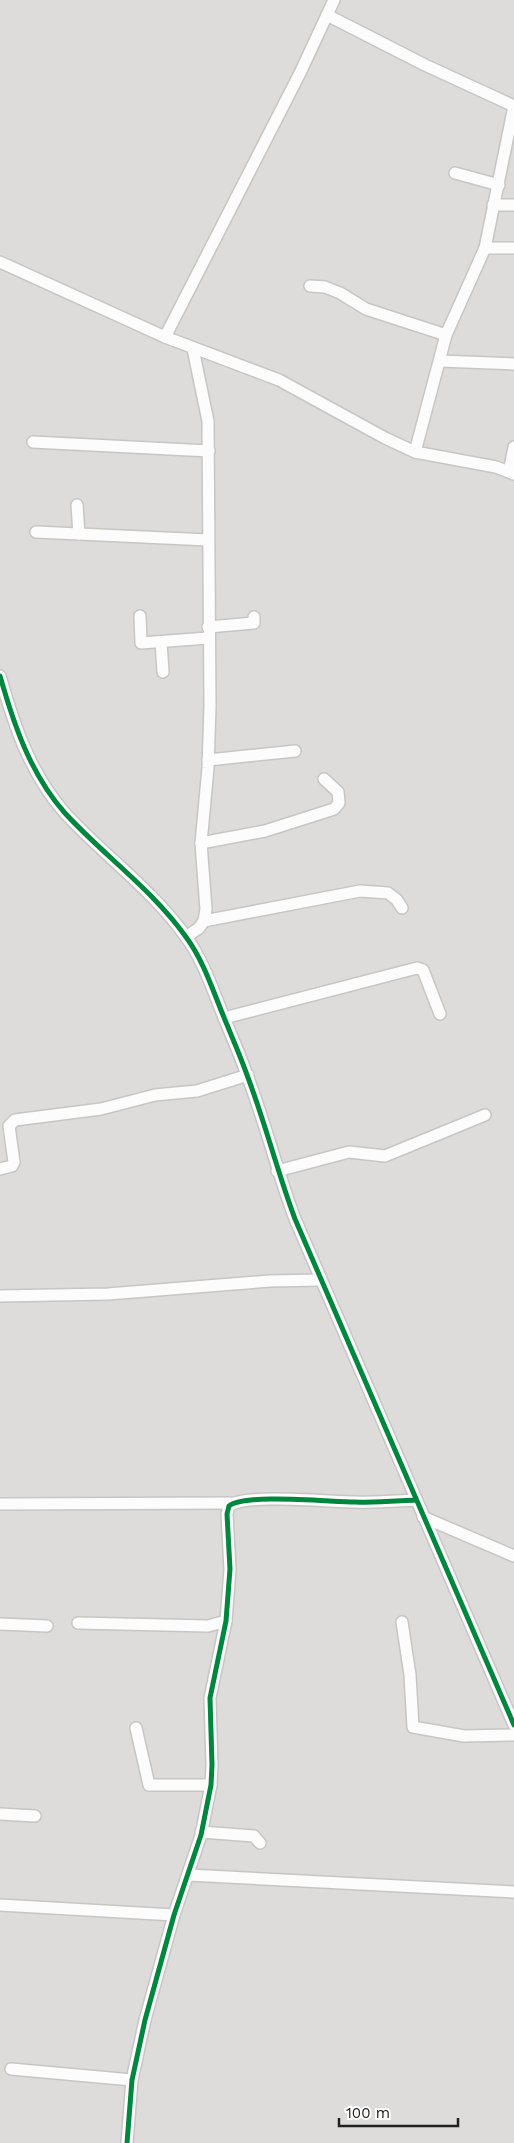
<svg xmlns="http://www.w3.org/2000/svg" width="514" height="2143" viewBox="0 0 514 2143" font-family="'Work Sans',sans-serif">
  <rect width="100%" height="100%" fill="#eeede8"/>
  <!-- residential -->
  <rect fill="#dddcda" x="0" y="0" width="514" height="2143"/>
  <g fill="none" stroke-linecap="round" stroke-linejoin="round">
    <!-- minor casing -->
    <g stroke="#c7c6c4" stroke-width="14">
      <g id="minor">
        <polyline points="327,15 425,65 514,106"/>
        <polyline points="455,173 499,185"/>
        <polyline points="493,205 514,205"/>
        <polyline points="485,248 514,248"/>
        <polyline points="0,262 165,337 279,380 385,438 415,452 496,467 514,474"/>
        <polyline points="310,286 325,287 340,293 366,309 446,335 415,452"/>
        <polyline points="446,335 485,248 514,106"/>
        <polyline points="165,337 300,73 334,0"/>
        <polyline points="440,361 514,364"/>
        <polyline points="33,442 209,451"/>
        <polyline points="509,472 514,447"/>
        <polyline points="77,505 79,534"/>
        <polyline points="36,532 208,540"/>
        <polyline points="140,616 141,643 208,638"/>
        <polyline points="208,627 254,623 254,617"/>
        <polyline points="161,642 163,672"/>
        <path d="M0 676C14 725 30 773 64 812 103 855 152 889 186 937 203 960 212 988 223 1015 231 1035 240 1055 247 1075 265 1122 277 1171 295 1219L514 1725"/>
        <polyline points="208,760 295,751"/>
        <polyline points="201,843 265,831 334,809 339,803 338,792 324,779"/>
        <polyline points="204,921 360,891 388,893 397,900 402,908"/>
        <polyline points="186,937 199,928 204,921 206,909 201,843 208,768 210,706 208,421 193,349"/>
        <polyline points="224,1018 417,968 423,970 440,1014"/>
        <polyline points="0,1169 12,1166 14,1162 9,1126 15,1120 101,1109 155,1095 197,1091 248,1075"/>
        <polyline points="277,1171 349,1152 385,1156 485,1115"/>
        <polyline points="0,1296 108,1294 270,1281 320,1280"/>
        <polyline points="0,1504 233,1503"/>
        <polyline points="423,1517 514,1556"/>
        <polyline points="402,1622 410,1675 413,1727 464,1736 514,1735"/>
        <polyline points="78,1623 208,1626 226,1621"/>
        <polyline points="0,1624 47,1626"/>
        <polyline points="136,1728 149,1785 211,1785"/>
        <polyline points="0,1814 35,1816"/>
        <polyline points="201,1832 254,1836 260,1843"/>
        <polyline points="189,1875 514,1892"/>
        <polyline points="0,1905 174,1915"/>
        <polyline points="11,2069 132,2080"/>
        <path d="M127 2143 132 2080 145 2020 174 1915 201 1835 211 1785 212 1765 210 1698 226 1621 230 1569 227 1514 229 1506C245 1493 331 1502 355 1502 375 1503 396 1501 416 1500"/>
      </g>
    </g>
    <!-- minor -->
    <use href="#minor" stroke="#fcfcfc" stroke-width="11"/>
    <!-- cycleway casing -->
    <g stroke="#fff" stroke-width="8">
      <g id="cycleway">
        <path d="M0 676C14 725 30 773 64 812 103 855 152 889 186 937 203 960 212 988 223 1015 231 1035 240 1055 247 1075 265 1122 277 1171 295 1219L514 1725"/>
        <path d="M127 2143 132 2080 145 2020 174 1915 201 1835 211 1785 212 1765 210 1698 226 1621 230 1569 227 1514 229 1506C245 1493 331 1502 355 1502 375 1503 396 1501 416 1500"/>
      </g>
    </g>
    <!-- cycleway -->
    <use href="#cycleway" stroke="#00873e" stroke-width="5"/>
  </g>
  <!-- scale -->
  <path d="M339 2118v8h119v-8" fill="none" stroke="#202020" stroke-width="2.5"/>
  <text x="346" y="2118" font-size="15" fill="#202020" stroke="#ffffff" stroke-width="4" paint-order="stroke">100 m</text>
</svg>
